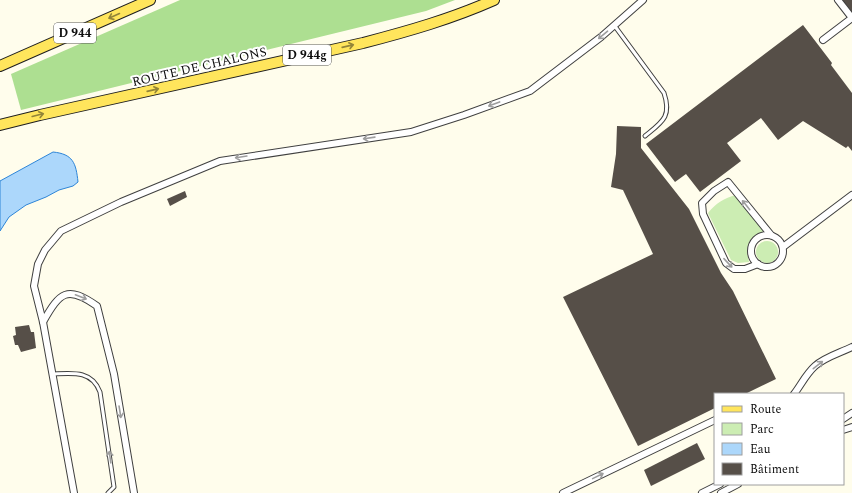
<svg xmlns="http://www.w3.org/2000/svg" width="852" height="493" viewBox="0 0 852 493" font-family="Spectral,serif">
  <rect width="100%" height="100%" fill="#fffdec"/>
  <!-- green -->
  <g fill="#ccedb3">
    <path d="M736 195 764 231C748 238 745 245 749 262L738 263 731 260 708 213C716 203 724 198 736 195Z"/>
    <circle cx="767" cy="252" r="11"/>
  </g>
  <!-- forest -->
  <polygon fill="#addf91" points="180,0 455,0 426,11 21,110 11,74"/>
  <!-- water -->
  <path fill="#acd7fb" stroke="#2d85d8" d="M53 152C73 154 76 163 78 182L73 186 59 190 46 197 26 205 9 217 0 231V181Z"/>
  <!-- building -->
  <g fill="#564f48">
    <polygon points="841,0 852,0 852,15"/>
    <polygon points="803,25 832,63 831,65 852,93 852,151 848,146 846,148 803,121 778,140 761,118 727,143 741,161 700,192 686,174 675,182 646,144"/>
    <polygon points="617,126 641,127 641,148 689,209 721,273 733,291 776,379 745,394 715,394 715,408 638,446 563,297 653,254 623,190 611,187 616,154"/>
    <polygon points="185,191 187,197 170,206 167,199"/>
    <polygon points="29,325 31,332 34,332 36,348 21,352 18,345 15,345 13,336 16,335 15,327"/>
    <polygon points="697,443 705,459 651,486 644,470"/>
  </g>
  <g fill="none" stroke-linecap="round" stroke-linejoin="round">
    <!-- service casing -->
    <g stroke="#404040" stroke-width="5">
      <g id="service">
        <path d="M614 25 664 93C672 117 662 122 645 136"/>
        <path d="M53 374C72 373 92 370 100 392L114 487 108 493"/>
      </g>
    </g>
    <!-- minor casing -->
    <g stroke="#404040" stroke-width="8">
      <g id="minor">
        <polyline points="838,0 852,18"/>
        <polyline points="823,40 852,18"/>
        <circle cx="767" cy="251" r="16"/>
        <polyline points="783,247 852,195"/>
        <polyline points="758,264 745,269 734,269 726,263 703,214 702,203 714,191 728,182 771,235"/>
        <path d="M43 322C60 292 67 285 97 306L114 374 134 493"/>
        <path d="M794 394C801 385 806 374 815 366 825 357 840 353 852 347"/>
        <polyline points="843,419 852,413"/>
        <polyline points="843,430 852,427"/>
        <polyline points="74,493 43,322 34,286 38,264 45,250 61,231 121,202 220,161 411,132 464,115 530,91 601,37 643,0"/>
        <polyline points="563,493 715,420"/>
        <polyline points="702,493 720,484"/>
        <polyline points="721,493 738,484"/>
      </g>
    </g>
    <!-- primary casing -->
    <g stroke="#1e1e1e" stroke-width="12">
      <g id="primary">
        <polyline points="0,66 150,0"/>
        <path d="M0 125 40 115 363 43C409 31 451 19 494 0"/>
      </g>
    </g>
    <!-- service -->
    <use href="#service" stroke="#fff" stroke-width="3"/>
    <!-- minor -->
    <use href="#minor" stroke="#fff" stroke-width="6"/>
    <!-- primary -->
    <use href="#primary" stroke="#ffe55c" stroke-width="10"/>
  </g>
  <!-- one-way arrows -->
  <defs><path id="oneway-shaft" d="M-6 0H5M1.5-3L5.5 0L1.5 3" fill="none" stroke-width="1.6" stroke-linecap="round" stroke-linejoin="round"/></defs>
  <g stroke="#928438">
    <use href="#oneway-shaft" transform="translate(114 16) rotate(156)"/>
    <use href="#oneway-shaft" transform="translate(348 46) rotate(-13)"/>
    <use href="#oneway-shaft" transform="translate(153 90) rotate(-13)"/>
    <use href="#oneway-shaft" transform="translate(38 115) rotate(-14)"/>
  </g>
  <g stroke="#9e9e9e">
    <use href="#oneway-shaft" transform="translate(603 35) rotate(140)"/>
    <use href="#oneway-shaft" transform="translate(494 104) rotate(160)"/>
    <use href="#oneway-shaft" transform="translate(369 138) rotate(172)"/>
    <use href="#oneway-shaft" transform="translate(241 157) rotate(171)"/>
    <use href="#oneway-shaft" transform="translate(746 205) rotate(-129)"/>
    <use href="#oneway-shaft" transform="translate(728 263) rotate(47)"/>
    <use href="#oneway-shaft" transform="translate(81 297) rotate(21)"/>
    <use href="#oneway-shaft" transform="translate(818 365) rotate(-38)"/>
    <use href="#oneway-shaft" transform="translate(120 412) rotate(81)"/>
    <use href="#oneway-shaft" transform="translate(110 457) rotate(-98)"/>
    <use href="#oneway-shaft" transform="translate(598 476) rotate(-26)"/>
  </g>
  <g text-anchor="middle" stroke-width="4" stroke-linejoin="round" paint-order="stroke">
    <!-- shield labels -->
    <g fill="#fff" stroke="#565656" stroke-width="1">
      <rect x="54" y="23" width="42" height="20" rx="3"/>
      <rect x="283" y="45" width="48" height="20" rx="3"/>
    </g>
    <g font-size="12" font-weight="bold" fill="#0d0d0d">
      <text x="75" y="37">D 944</text>
      <text x="307" y="59">D 944g</text>
    </g>
    <!-- street labels -->
    <g font-size="13" fill="#0d0d0d" stroke="#fff">
      <text transform="translate(199 66) rotate(-13)" y="5">ROUTE DE CHALONS</text>
    </g>
  </g>
  <!-- legend -->
  <rect x="714" y="393" width="130" height="92" fill="#ffffff" stroke="#9e9e9e"/>
  <rect x="722" y="406" width="20" height="6" fill="#ffe55c" stroke="#9e9e9e"/>
  <text x="750" y="413" font-size="12" fill="#0d0d0d">Route</text>
  <rect x="722" y="423" width="20" height="12" fill="#ccedb3" stroke="#9e9e9e"/>
  <text x="750" y="433" font-size="12" fill="#0d0d0d">Parc</text>
  <rect x="722" y="443" width="20" height="12" fill="#acd7fb" stroke="#9e9e9e"/>
  <text x="750" y="453" font-size="12" fill="#0d0d0d">Eau</text>
  <rect x="722" y="463" width="20" height="12" fill="#564f48" stroke="#9e9e9e"/>
  <text x="750" y="473" font-size="12" fill="#0d0d0d">Bâtiment</text>
</svg>
